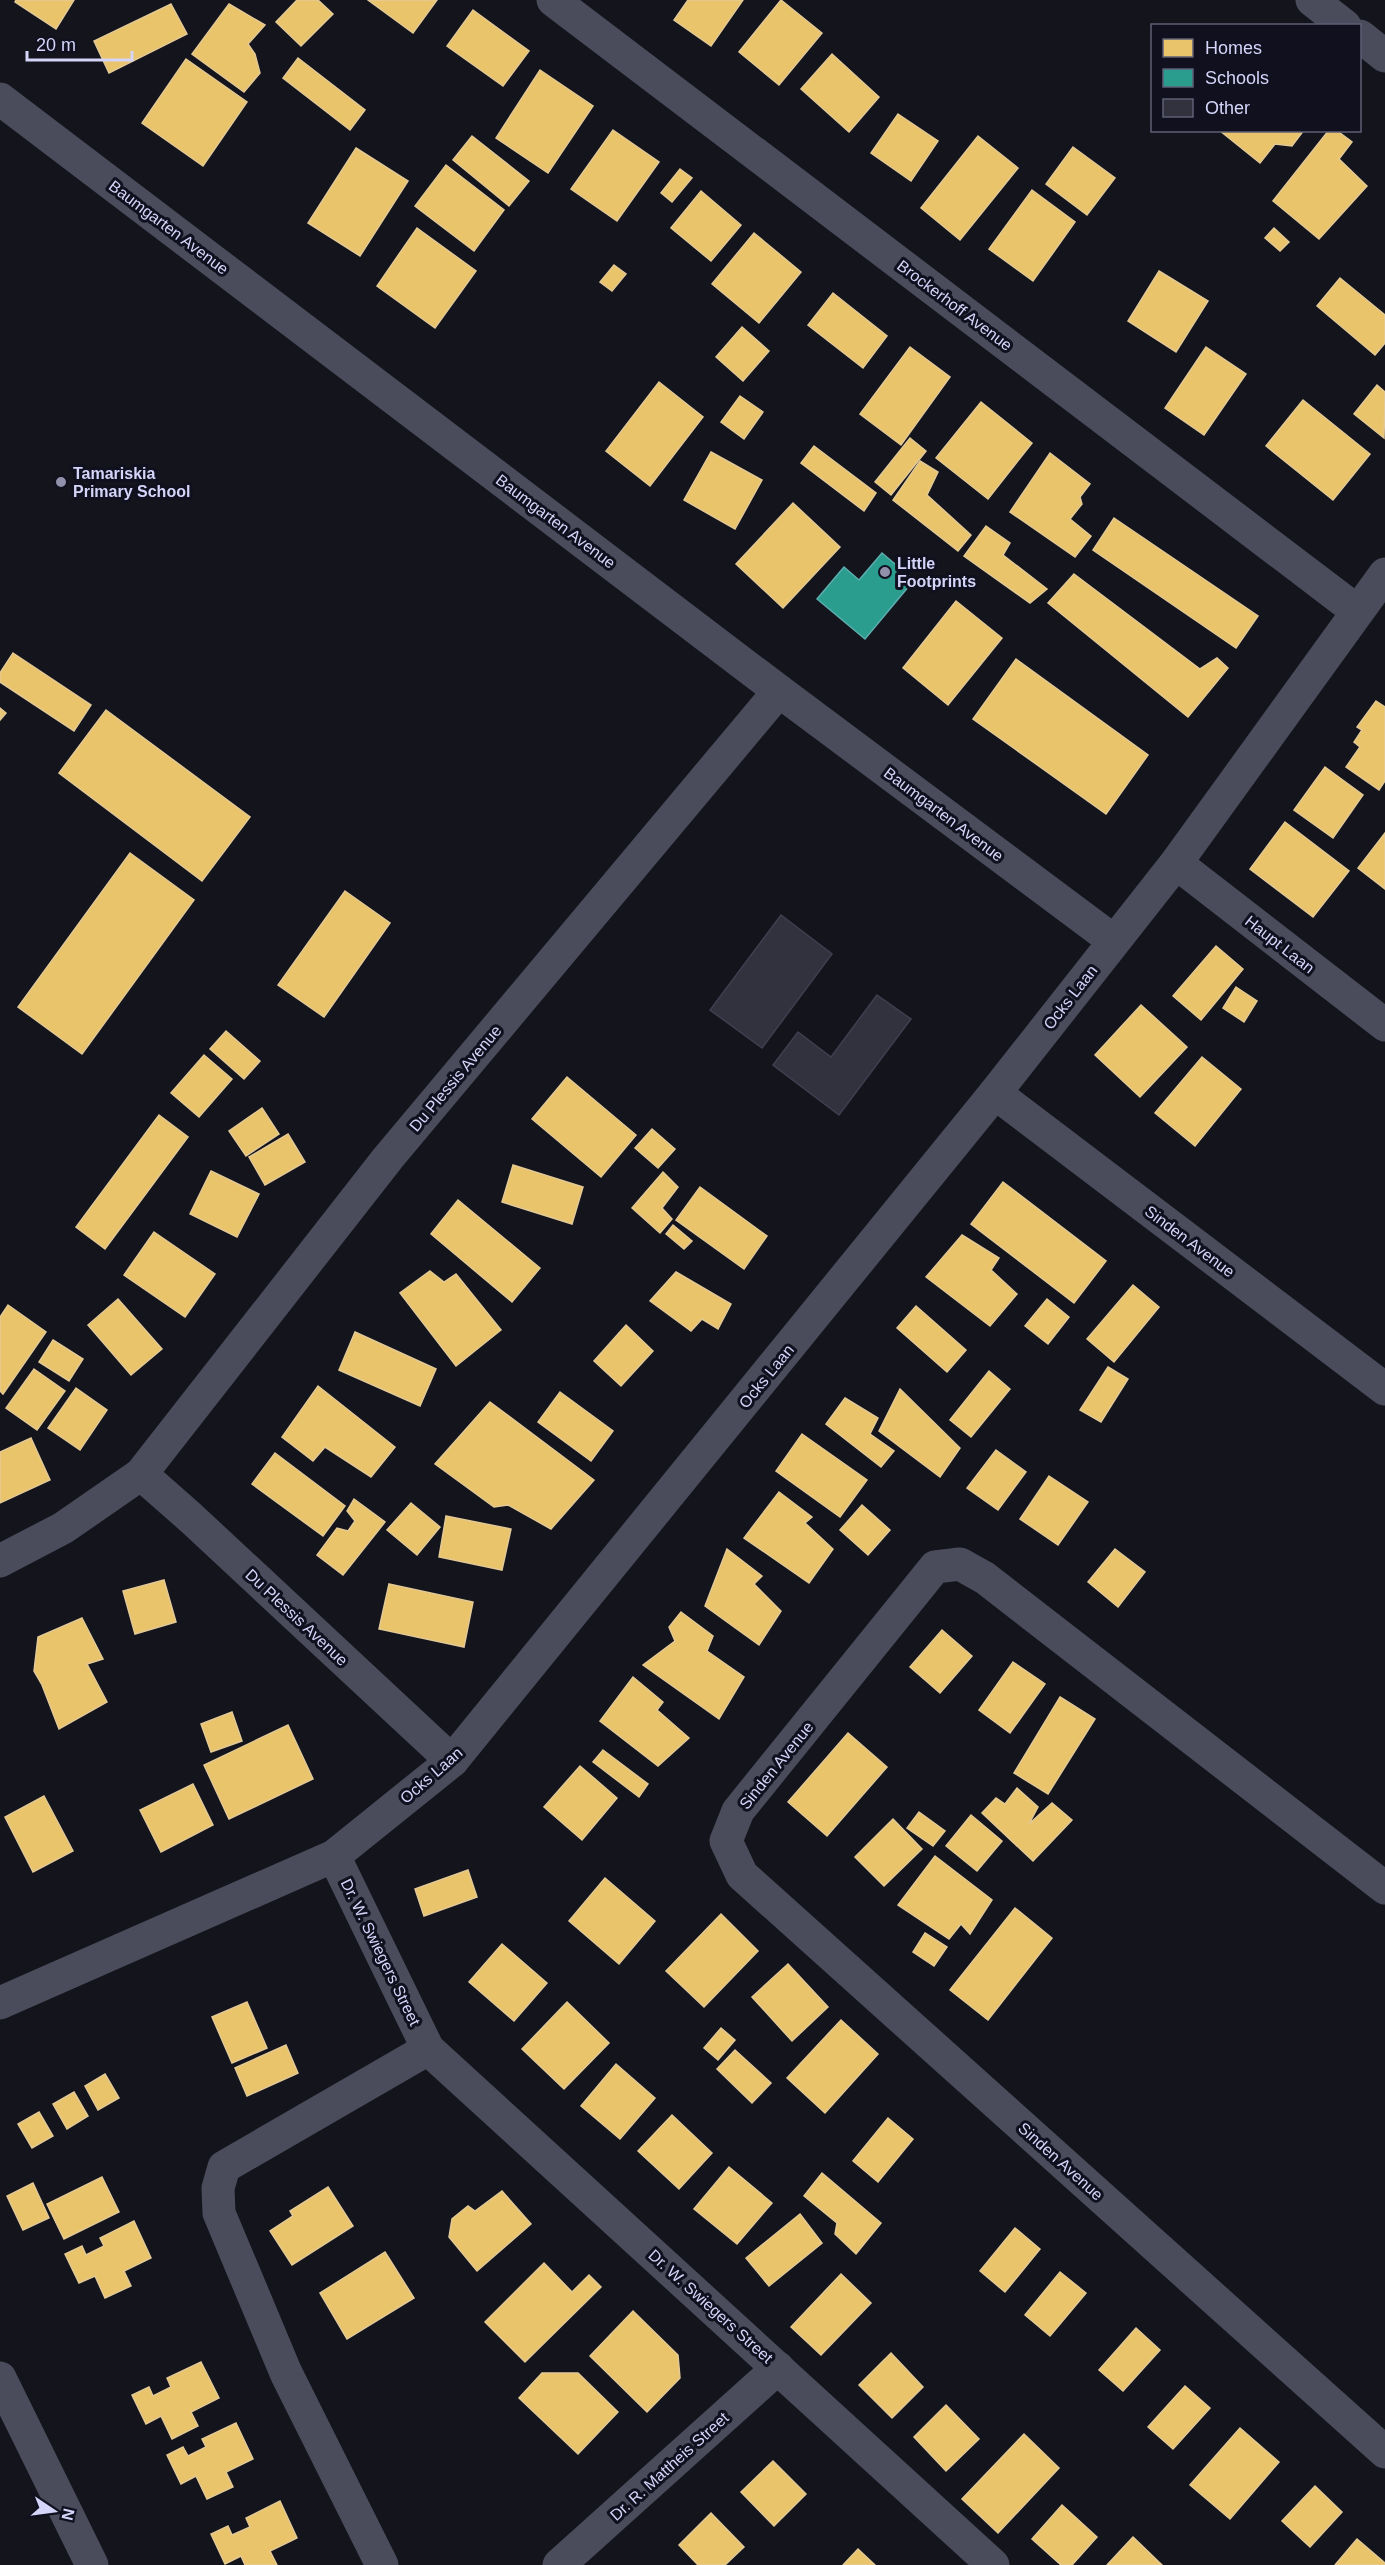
<svg xmlns="http://www.w3.org/2000/svg" width="1385" height="2565" viewBox="0 0 1385 2565" font-family="Arial,sans-serif">
  <rect width="100%" height="100%" fill="#14141c"/>
  <!-- homes -->
  <g fill="#e9c46a" stroke="#e3c995" stroke-width="1.5">
    <polygon points="16,0 74,0 56,29 15,2"/>
    <polygon points="297,0 318,0 333,14 301,46 276,22"/>
    <polygon points="368,0 437,0 413,33"/>
    <polygon points="688,0 743,0 711,46 674,20"/>
    <polygon points="781,0 822,33 779,85 739,52"/>
    <polygon points="171,4 187,34 109,73 94,41"/>
    <polygon points="229,4 265,25 248,44 255,54 260,73 244,92 192,54"/>
    <polygon points="473,10 529,51 503,86 447,46"/>
    <polygon points="832,54 879,97 849,132 801,89"/>
    <polygon points="298,58 365,110 350,130 283,78"/>
    <polygon points="186,59 247,102 203,166 142,123"/>
    <polygon points="540,70 593,106 548,173 496,138"/>
    <polygon points="898,114 938,141 911,181 871,153"/>
    <polygon points="613,130 659,162 617,221 571,189"/>
    <polygon points="1219,130 1304,130 1292,146 1275,144 1260,163"/>
    <polygon points="1329,130 1336,130 1352,142 1339,159 1367,186 1319,239 1273,201"/>
    <polygon points="472,136 529,181 509,206 453,160"/>
    <polygon points="978,136 1018,168 960,240 921,208"/>
    <polygon points="1073,147 1115,178 1087,215 1046,184"/>
    <polygon points="356,148 408,181 360,256 308,223"/>
    <polygon points="446,165 504,210 474,251 415,206"/>
    <polygon points="680,169 692,178 672,202 661,193"/>
    <polygon points="1032,190 1075,222 1033,281 989,249"/>
    <polygon points="701,191 741,225 711,261 671,228"/>
    <polygon points="417,228 476,271 435,328 377,286"/>
    <polygon points="1274,228 1289,242 1280,251 1265,238"/>
    <polygon points="754,233 801,272 759,323 712,284"/>
    <polygon points="614,265 626,274 612,291 600,282"/>
    <polygon points="1159,271 1208,301 1176,352 1128,321"/>
    <polygon points="1340,278 1385,315 1385,343 1375,355 1317,306"/>
    <polygon points="833,293 887,336 863,368 808,325"/>
    <polygon points="742,327 769,351 743,381 716,357"/>
    <polygon points="910,347 950,377 901,445 860,414"/>
    <polygon points="1206,347 1246,374 1204,435 1165,408"/>
    <polygon points="659,382 703,417 650,486 606,451"/>
    <polygon points="1377,385 1385,392 1384,438 1354,414"/>
    <polygon points="740,396 763,412 744,439 721,422"/>
    <polygon points="1303,400 1370,454 1333,500 1266,446"/>
    <polygon points="981,402 1032,443 988,499 936,458"/>
    <polygon points="910,438 926,451 891,495 875,482"/>
    <polygon points="814,446 876,493 864,511 801,463"/>
    <polygon points="711,452 762,480 735,529 684,500"/>
    <polygon points="1050,453 1090,484 1080,497 1082,504 1070,519 1091,536 1075,557 1010,512"/>
    <polygon points="920,461 938,472 927,495 971,535 958,551 893,500"/>
    <polygon points="793,503 840,547 783,608 736,564"/>
    <polygon points="1114,518 1258,616 1236,648 1093,550"/>
    <polygon points="986,526 1010,543 1003,555 1047,589 1030,603 964,556"/>
    <polygon points="1074,574 1200,669 1217,658 1228,668 1188,717 1048,603"/>
    <polygon points="956,601 1002,638 948,705 903,668"/>
    <polygon points="13,653 91,705 74,731 0,682 0,673"/>
    <polygon points="1016,659 1148,755 1106,814 973,719"/>
    <polygon points="1376,701 1385,707 1385,781 1379,790 1346,767 1360,747 1354,742 1362,730 1357,727"/>
    <polygon points="0,708 6,713 0,720"/>
    <polygon points="106,710 250,817 202,881 59,773"/>
    <polygon points="1325,767 1363,795 1333,838 1294,810"/>
    <polygon points="1285,822 1349,871 1313,917 1250,869"/>
    <polygon points="1385,833 1385,889 1358,868"/>
    <polygon points="130,853 194,900 82,1054 18,1007"/>
    <polygon points="345,891 390,923 324,1017 278,985"/>
    <polygon points="1216,946 1243,969 1201,1020 1173,996"/>
    <polygon points="1236,987 1257,1001 1244,1022 1223,1008"/>
    <polygon points="1141,1005 1187,1047 1140,1097 1095,1055"/>
    <polygon points="226,1031 260,1061 244,1079 210,1049"/>
    <polygon points="204,1055 232,1079 199,1117 171,1093"/>
    <polygon points="1202,1057 1241,1089 1195,1146 1155,1113"/>
    <polygon points="567,1077 636,1135 601,1177 532,1119"/>
    <polygon points="262,1108 279,1134 246,1156 229,1131"/>
    <polygon points="159,1115 188,1137 105,1249 76,1227"/>
    <polygon points="652,1129 675,1149 658,1168 635,1148"/>
    <polygon points="288,1134 305,1162 265,1185 249,1157"/>
    <polygon points="513,1165 583,1187 572,1224 502,1202"/>
    <polygon points="211,1171 259,1194 237,1237 190,1214"/>
    <polygon points="663,1172 678,1187 662,1208 672,1219 660,1233 632,1208"/>
    <polygon points="1003,1182 1106,1261 1074,1303 971,1224"/>
    <polygon points="700,1187 767,1236 744,1269 676,1220"/>
    <polygon points="458,1200 540,1268 512,1302 431,1234"/>
    <polygon points="673,1225 692,1241 684,1249 666,1234"/>
    <polygon points="154,1232 215,1274 185,1317 124,1275"/>
    <polygon points="962,1235 999,1258 991,1270 1017,1294 990,1326 926,1277"/>
    <polygon points="430,1271 444,1282 456,1274 501,1330 456,1366 400,1293"/>
    <polygon points="676,1272 731,1304 718,1329 702,1319 691,1331 650,1301"/>
    <polygon points="1133,1285 1159,1307 1114,1362 1087,1339"/>
    <polygon points="118,1299 162,1349 131,1375 88,1325"/>
    <polygon points="1047,1299 1069,1317 1048,1344 1025,1326"/>
    <polygon points="8,1305 46,1332 3,1394 0,1391 0,1317"/>
    <polygon points="916,1306 966,1350 947,1372 897,1328"/>
    <polygon points="626,1325 653,1351 621,1386 594,1361"/>
    <polygon points="355,1332 436,1369 420,1406 339,1370"/>
    <polygon points="53,1340 83,1359 69,1381 39,1362"/>
    <polygon points="1108,1367 1128,1379 1101,1422 1080,1410"/>
    <polygon points="34,1369 65,1391 37,1430 6,1408"/>
    <polygon points="989,1371 1010,1389 971,1437 950,1420"/>
    <polygon points="318,1386 395,1447 371,1477 325,1447 313,1461 282,1437"/>
    <polygon points="76,1388 107,1410 80,1450 48,1428"/>
    <polygon points="900,1389 960,1448 940,1477 879,1431"/>
    <polygon points="560,1392 613,1431 591,1461 538,1422"/>
    <polygon points="845,1398 878,1418 870,1434 894,1451 881,1467 826,1424"/>
    <polygon points="490,1402 594,1480 551,1529 508,1505 494,1507 435,1464"/>
    <polygon points="802,1434 867,1480 840,1517 776,1471"/>
    <polygon points="31,1438 50,1480 0,1503 0,1452"/>
    <polygon points="996,1450 1026,1472 998,1510 967,1488"/>
    <polygon points="275,1453 345,1506 323,1536 252,1484"/>
    <polygon points="1049,1476 1088,1502 1058,1545 1020,1519"/>
    <polygon points="779,1492 812,1517 805,1523 833,1549 809,1583 744,1538"/>
    <polygon points="354,1499 385,1522 343,1575 317,1555 337,1528 348,1531 355,1521 347,1511"/>
    <polygon points="411,1503 440,1527 417,1555 387,1530"/>
    <polygon points="862,1505 890,1530 868,1555 840,1530"/>
    <polygon points="446,1516 511,1529 502,1570 439,1557"/>
    <polygon points="727,1549 762,1576 754,1584 781,1611 759,1645 705,1606"/>
    <polygon points="1115,1549 1145,1572 1118,1607 1088,1582"/>
    <polygon points="164,1580 176,1622 135,1634 123,1591"/>
    <polygon points="389,1584 473,1602 464,1647 379,1629"/>
    <polygon points="681,1612 713,1636 707,1651 744,1677 719,1719 643,1665 675,1641 669,1627"/>
    <polygon points="82,1618 103,1659 87,1664 107,1702 59,1729 42,1685 34,1671 38,1637"/>
    <polygon points="942,1630 972,1656 940,1693 910,1667"/>
    <polygon points="1013,1662 1045,1684 1010,1733 979,1710"/>
    <polygon points="633,1677 663,1702 657,1710 689,1738 658,1766 600,1721"/>
    <polygon points="1060,1697 1095,1719 1048,1794 1014,1773"/>
    <polygon points="232,1712 242,1741 211,1752 201,1724"/>
    <polygon points="288,1725 313,1779 229,1819 204,1765"/>
    <polygon points="848,1733 887,1767 827,1836 788,1802"/>
    <polygon points="603,1750 648,1784 639,1797 593,1762"/>
    <polygon points="580,1766 617,1798 582,1840 544,1807"/>
    <polygon points="193,1784 213,1825 161,1852 140,1810"/>
    <polygon points="1017,1788 1038,1807 1029,1824 1052,1803 1072,1820 1033,1861 982,1813 996,1798 1005,1804"/>
    <polygon points="44,1796 73,1851 33,1872 5,1817"/>
    <polygon points="919,1812 945,1831 933,1846 907,1828"/>
    <polygon points="971,1815 1002,1841 977,1871 946,1846"/>
    <polygon points="893,1819 922,1849 884,1886 855,1857"/>
    <polygon points="935,1856 992,1900 970,1934 961,1924 949,1939 898,1905"/>
    <polygon points="468,1870 477,1897 424,1916 415,1889"/>
    <polygon points="605,1878 655,1921 619,1964 569,1921"/>
    <polygon points="1015,1908 1052,1938 988,2020 950,1990"/>
    <polygon points="721,1914 758,1951 704,2007 666,1971"/>
    <polygon points="925,1933 947,1947 934,1966 913,1952"/>
    <polygon points="502,1944 547,1983 514,2021 469,1982"/>
    <polygon points="788,1964 828,2007 792,2041 752,1997"/>
    <polygon points="247,2002 267,2048 232,2063 212,2017"/>
    <polygon points="567,2002 609,2043 564,2089 522,2049"/>
    <polygon points="841,2020 878,2054 825,2113 787,2078"/>
    <polygon points="721,2028 735,2040 718,2060 704,2048"/>
    <polygon points="286,2045 298,2073 247,2096 235,2068"/>
    <polygon points="735,2050 771,2083 752,2103 717,2069"/>
    <polygon points="616,2064 655,2098 620,2139 581,2106"/>
    <polygon points="105,2074 119,2098 98,2110 85,2086"/>
    <polygon points="74,2092 88,2116 67,2129 53,2104"/>
    <polygon points="39,2112 53,2136 32,2148 18,2124"/>
    <polygon points="672,2115 712,2153 679,2189 638,2151"/>
    <polygon points="888,2118 913,2139 878,2182 853,2161"/>
    <polygon points="729,2167 772,2203 737,2244 694,2209"/>
    <polygon points="822,2173 881,2223 856,2254 835,2234 837,2223 804,2196"/>
    <polygon points="102,2177 119,2212 64,2239 47,2204"/>
    <polygon points="33,2183 49,2218 23,2230 7,2196"/>
    <polygon points="328,2187 353,2226 292,2265 270,2231 293,2216 290,2211"/>
    <polygon points="502,2191 531,2224 477,2271 449,2237 452,2219 468,2206 475,2211"/>
    <polygon points="800,2214 822,2243 769,2286 746,2258"/>
    <polygon points="134,2221 151,2258 124,2271 131,2286 105,2298 95,2276 79,2283 65,2254 82,2246 86,2255 104,2246 100,2238"/>
    <polygon points="1015,2228 1040,2249 1005,2292 980,2271"/>
    <polygon points="385,2252 414,2298 347,2339 320,2293"/>
    <polygon points="544,2263 572,2292 589,2275 601,2287 525,2362 485,2322"/>
    <polygon points="1060,2272 1086,2293 1050,2336 1025,2315"/>
    <polygon points="841,2274 871,2303 821,2355 791,2327"/>
    <polygon points="633,2311 678,2355 680,2378 647,2412 590,2356"/>
    <polygon points="1136,2328 1160,2350 1123,2391 1099,2370"/>
    <polygon points="891,2353 923,2387 892,2418 859,2385"/>
    <polygon points="201,2362 219,2398 191,2412 198,2426 172,2439 161,2416 146,2424 132,2395 149,2387 153,2396 171,2387 167,2378"/>
    <polygon points="542,2373 578,2373 618,2412 578,2454 519,2398"/>
    <polygon points="1185,2386 1210,2408 1173,2449 1148,2427"/>
    <polygon points="946,2405 979,2439 946,2471 914,2437"/>
    <polygon points="236,2423 253,2459 226,2472 233,2487 207,2499 196,2476 181,2484 167,2455 183,2447 188,2456 206,2447 202,2439"/>
    <polygon points="1240,2428 1279,2462 1230,2519 1190,2485"/>
    <polygon points="1024,2434 1059,2468 998,2533 962,2499"/>
    <polygon points="773,2461 806,2494 774,2526 741,2492"/>
    <polygon points="1315,2486 1342,2512 1310,2547 1282,2521"/>
    <polygon points="280,2501 297,2538 270,2551 277,2565 245,2565 241,2556 225,2564 211,2534 228,2526 232,2535 250,2527 246,2518"/>
    <polygon points="1062,2505 1097,2537 1072,2565 1061,2565 1032,2539"/>
    <polygon points="711,2513 744,2547 725,2565 698,2565 679,2545"/>
    <polygon points="1133,2537 1162,2565 1107,2565"/>
    <polygon points="1357,2539 1385,2563 1385,2565 1335,2565"/>
    <polygon points="858,2549 875,2565 843,2565"/>
  </g>
  <!-- schools -->
  <polygon fill="#2a9d8f" stroke="#5daeaf" stroke-width="1.5" points="882,553 914,580 865,639 817,599 844,567 859,580"/>
  <!-- building -->
  <g fill="#32313e" stroke="#403f4f" stroke-width="1.5">
    <polygon points="781,915 832,954 762,1048 710,1010"/>
    <polygon points="877,995 911,1019 839,1115 773,1065 798,1032 831,1057"/>
  </g>
  <g fill="none" stroke-linecap="round" stroke-linejoin="round">
    <!-- minor -->
    <g stroke="#4a4b5b" stroke-width="33">
      <polyline points="553,0 1357,611"/>
      <polyline points="1312,0 1345,26"/>
      <polyline points="1360,36 1385,56"/>
      <polyline points="0,99 779,691 1114,941"/>
      <polyline points="1176,863 1385,1025"/>
      <polyline points="995,1093 1385,1389"/>
      <polyline points="141,1474 191,1518 452,1761"/>
      <polyline points="0,1561 63,1528 141,1474 388,1158 779,691"/>
      <polyline points="334,1856 428,2049 993,2565"/>
      <polyline points="1385,1888 985,1578 960,1564 935,1567 738,1811 726,1841 742,1875 1385,2452"/>
      <polyline points="0,2003 334,1856 452,1761 995,1093 1176,863 1385,574"/>
      <polyline points="0,2378 92,2565"/>
      <polyline points="382,2565 286,2373 219,2213 218,2188 224,2167 428,2049"/>
      <polyline points="559,2565 778,2368"/>
    </g>
  </g>
  <!-- markers -->
  <g fill="#9191ac" stroke="#10101f" stroke-width="2">
    <circle cx="61" cy="482" r="6"/>
    <circle cx="885" cy="572" r="6"/>
  </g>
  <g text-anchor="middle" stroke-width="6" stroke-linejoin="round" paint-order="stroke">
    <!-- street labels -->
    <g font-size="16" fill="#d4d5f9" stroke="#10101f">
      <text transform="translate(169 227) rotate(37)" y="6">Baumgarten Avenue</text>
      <text transform="translate(955 305) rotate(37)" y="6">Brockerhoff Avenue</text>
      <text transform="translate(556 521) rotate(37)" y="6">Baumgarten Avenue</text>
      <text transform="translate(944 814) rotate(37)" y="6">Baumgarten Avenue</text>
      <text transform="translate(1280 944) rotate(38)" y="6">Haupt Laan</text>
      <text transform="translate(1070 997) rotate(-52)" y="6">Ocks Laan</text>
      <text transform="translate(455 1078) rotate(-50)" y="6">Du Plessis Avenue</text>
      <text transform="translate(1190 1241) rotate(37)" y="6">Sinden Avenue</text>
      <text transform="translate(766 1376) rotate(-51)" y="6">Ocks Laan</text>
      <text transform="translate(297 1617) rotate(43)" y="6">Du Plessis Avenue</text>
      <text transform="translate(776 1765) rotate(-51)" y="6">Sinden Avenue</text>
      <text transform="translate(431 1775) rotate(-41)" y="6">Ocks Laan</text>
      <text transform="translate(381 1952) rotate(64)" y="6">Dr. W. Swiegers Street</text>
      <text transform="translate(1061 2161) rotate(42)" y="6">Sinden Avenue</text>
      <text transform="translate(711 2306) rotate(42)" y="6">Dr. W. Swiegers Street</text>
      <text transform="translate(669 2466) rotate(-42)" y="6">Dr. R. Mattheis Street</text>
    </g>
    <!-- poi labels -->
    <g font-size="16" font-weight="bold" fill="#d4d5f9" stroke="#10101f" text-anchor="start">
      <text x="73" y="479">Tamariskia<tspan x="73" dy="18">Primary School</tspan></text>
      <text x="897" y="569">Little<tspan x="897" dy="18">Footprints</tspan></text>
    </g>
  </g>
  <!-- legend -->
  <rect x="1151" y="24" width="210" height="108" fill="#10101f" stroke="#5e5f76" stroke-width="1.5"/>
  <rect x="1163" y="39" width="30" height="18" fill="#e9c46a" stroke="#5e5f76" stroke-width="1.5"/>
  <text x="1205" y="54" font-size="18" fill="#d4d5f9">Homes</text>
  <rect x="1163" y="69" width="30" height="18" fill="#2a9d8f" stroke="#5e5f76" stroke-width="1.5"/>
  <text x="1205" y="84" font-size="18" fill="#d4d5f9">Schools</text>
  <rect x="1163" y="99" width="30" height="18" fill="#32313e" stroke="#5e5f76" stroke-width="1.5"/>
  <text x="1205" y="114" font-size="18" fill="#d4d5f9">Other</text>
  <!-- north arrow -->
  <g transform="translate(54 2511) rotate(103)" stroke="#10101f" stroke-width="4.5" paint-order="stroke">
  <path d="M0-4.5L10 22L0 15L-10 22Z" fill="#d4d5f9"/>
  <text y="-9" font-size="16" font-weight="bold" text-anchor="middle" fill="#d4d5f9">N</text>
  </g>
  <!-- scale -->
  <path d="M27 51v9h105v-9" fill="none" stroke="#d4d5f9" stroke-width="3"/>
  <text x="36" y="51" font-size="18" fill="#d4d5f9" stroke="#10101f" stroke-width="4.5" paint-order="stroke">20 m</text>
</svg>
